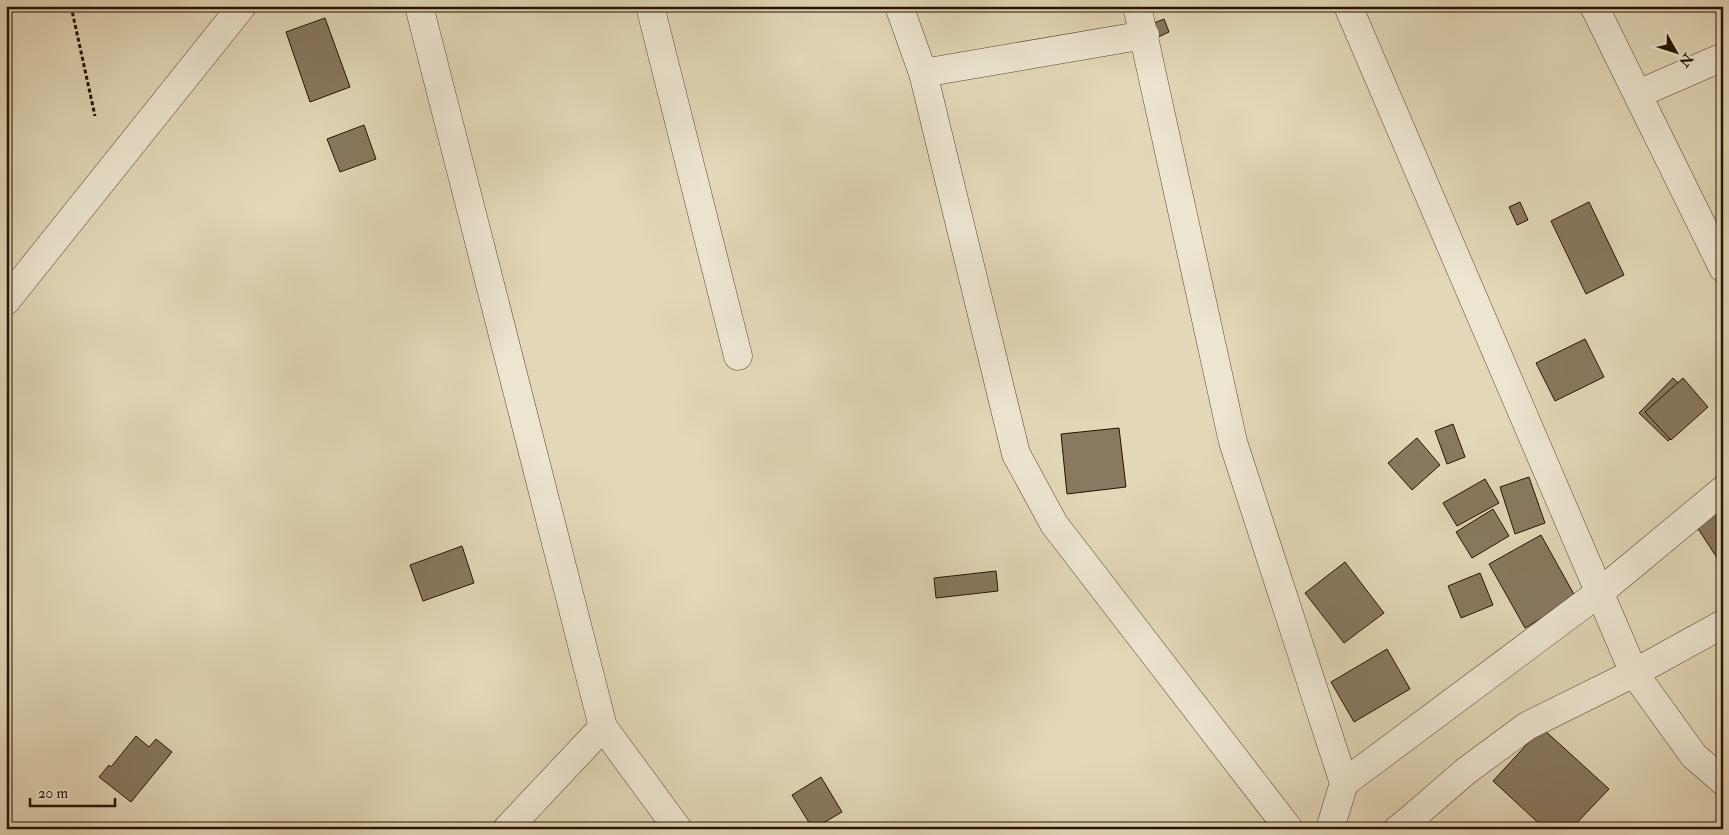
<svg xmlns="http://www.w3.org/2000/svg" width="1729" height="835" viewBox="0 0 1729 835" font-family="'IM FELL Double Pica',serif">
  <rect width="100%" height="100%" fill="#e2d7b6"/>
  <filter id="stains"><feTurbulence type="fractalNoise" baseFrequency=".004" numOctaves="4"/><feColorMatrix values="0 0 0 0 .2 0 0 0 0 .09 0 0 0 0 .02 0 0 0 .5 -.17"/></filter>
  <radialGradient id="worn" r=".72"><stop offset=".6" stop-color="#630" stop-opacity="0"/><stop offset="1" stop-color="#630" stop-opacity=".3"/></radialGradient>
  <!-- building -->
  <g fill="#887960" stroke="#261302">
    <polygon points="325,18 350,87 310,102 286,32"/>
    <polygon points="1164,19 1169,32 1154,39 1149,25"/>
    <polygon points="364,125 376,159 340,172 327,139"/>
    <polygon points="1520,202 1528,220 1517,225 1509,207"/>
    <polygon points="1589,202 1624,275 1586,294 1551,221"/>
    <polygon points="1585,339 1604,377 1555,401 1536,363"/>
    <polygon points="1673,378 1702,405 1668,441 1639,413"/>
    <polygon points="1683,378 1708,407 1671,440 1645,412"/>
    <polygon points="1453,424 1465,457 1447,464 1435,431"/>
    <polygon points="1119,428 1126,487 1067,494 1061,434"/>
    <polygon points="1417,438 1440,465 1412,490 1388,463"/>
    <polygon points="1529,477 1545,523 1515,534 1500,487"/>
    <polygon points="1485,479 1499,503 1457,526 1443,503"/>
    <polygon points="1723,507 1723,567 1695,524"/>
    <polygon points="1493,509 1509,536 1472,558 1456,532"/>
    <polygon points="1541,535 1576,598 1525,628 1489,564"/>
    <polygon points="462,546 474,583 423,601 410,565"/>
    <polygon points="1345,562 1384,613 1344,643 1305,593"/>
    <polygon points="996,571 998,591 936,598 934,578"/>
    <polygon points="1480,573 1493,605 1461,618 1448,586"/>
    <polygon points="1387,649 1410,689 1354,722 1331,682"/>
    <polygon points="1542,728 1609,789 1571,829 1545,829 1493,781"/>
    <polygon points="136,736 149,747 156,739 172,752 131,802 99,777 109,765 111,767"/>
    <polygon points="821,777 842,812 813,829 792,795"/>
  </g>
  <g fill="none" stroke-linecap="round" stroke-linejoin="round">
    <!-- street casing -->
    <g stroke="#55442f" stroke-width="29">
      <g id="street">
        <polyline points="419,6 603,727 678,829"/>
        <polyline points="650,6 738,356"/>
        <polyline points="899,6 923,73 1016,454 1054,524 1289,829"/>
        <polyline points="1137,6 1233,442 1344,783"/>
        <polyline points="1348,6 1634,673 1694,756 1723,781"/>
        <polyline points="1594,6 1723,268"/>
        <polyline points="923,73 1145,35"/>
        <polyline points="1638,94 1723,57"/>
        <polyline points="6,301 242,6"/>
        <polyline points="507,829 603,727"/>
        <polyline points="1330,829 1344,783 1600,592 1723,490"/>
        <polyline points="1398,829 1407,822 1466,771 1527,726 1634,673 1723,624"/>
      </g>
    </g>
    <!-- path -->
    <polyline stroke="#261302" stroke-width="3" stroke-dasharray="4 2.5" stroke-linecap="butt" points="71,6 95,116"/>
    <!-- street -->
    <use href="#street" stroke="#ece5d0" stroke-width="28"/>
  </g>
  <!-- margin -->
  <rect width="1729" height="835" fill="none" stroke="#e2d7b6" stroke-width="25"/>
  <rect x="8" y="8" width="1714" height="820" fill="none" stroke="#261302" stroke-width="2.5"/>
  <rect x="12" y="12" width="1704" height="810" fill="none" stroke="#261302"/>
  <!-- north arrow -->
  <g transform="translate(1676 52) rotate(129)" stroke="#ece5d0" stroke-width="4" paint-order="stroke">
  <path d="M0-4L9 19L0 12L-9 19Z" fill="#261302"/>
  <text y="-8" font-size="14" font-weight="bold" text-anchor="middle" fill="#261302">N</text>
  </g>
  <!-- scale -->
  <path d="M30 798v8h85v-8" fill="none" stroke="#261302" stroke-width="2.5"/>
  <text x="38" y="798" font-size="15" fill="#261302" stroke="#ece5d0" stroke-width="4" paint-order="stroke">20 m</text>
  <rect width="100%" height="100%" filter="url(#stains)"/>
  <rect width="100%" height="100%" fill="url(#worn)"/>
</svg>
